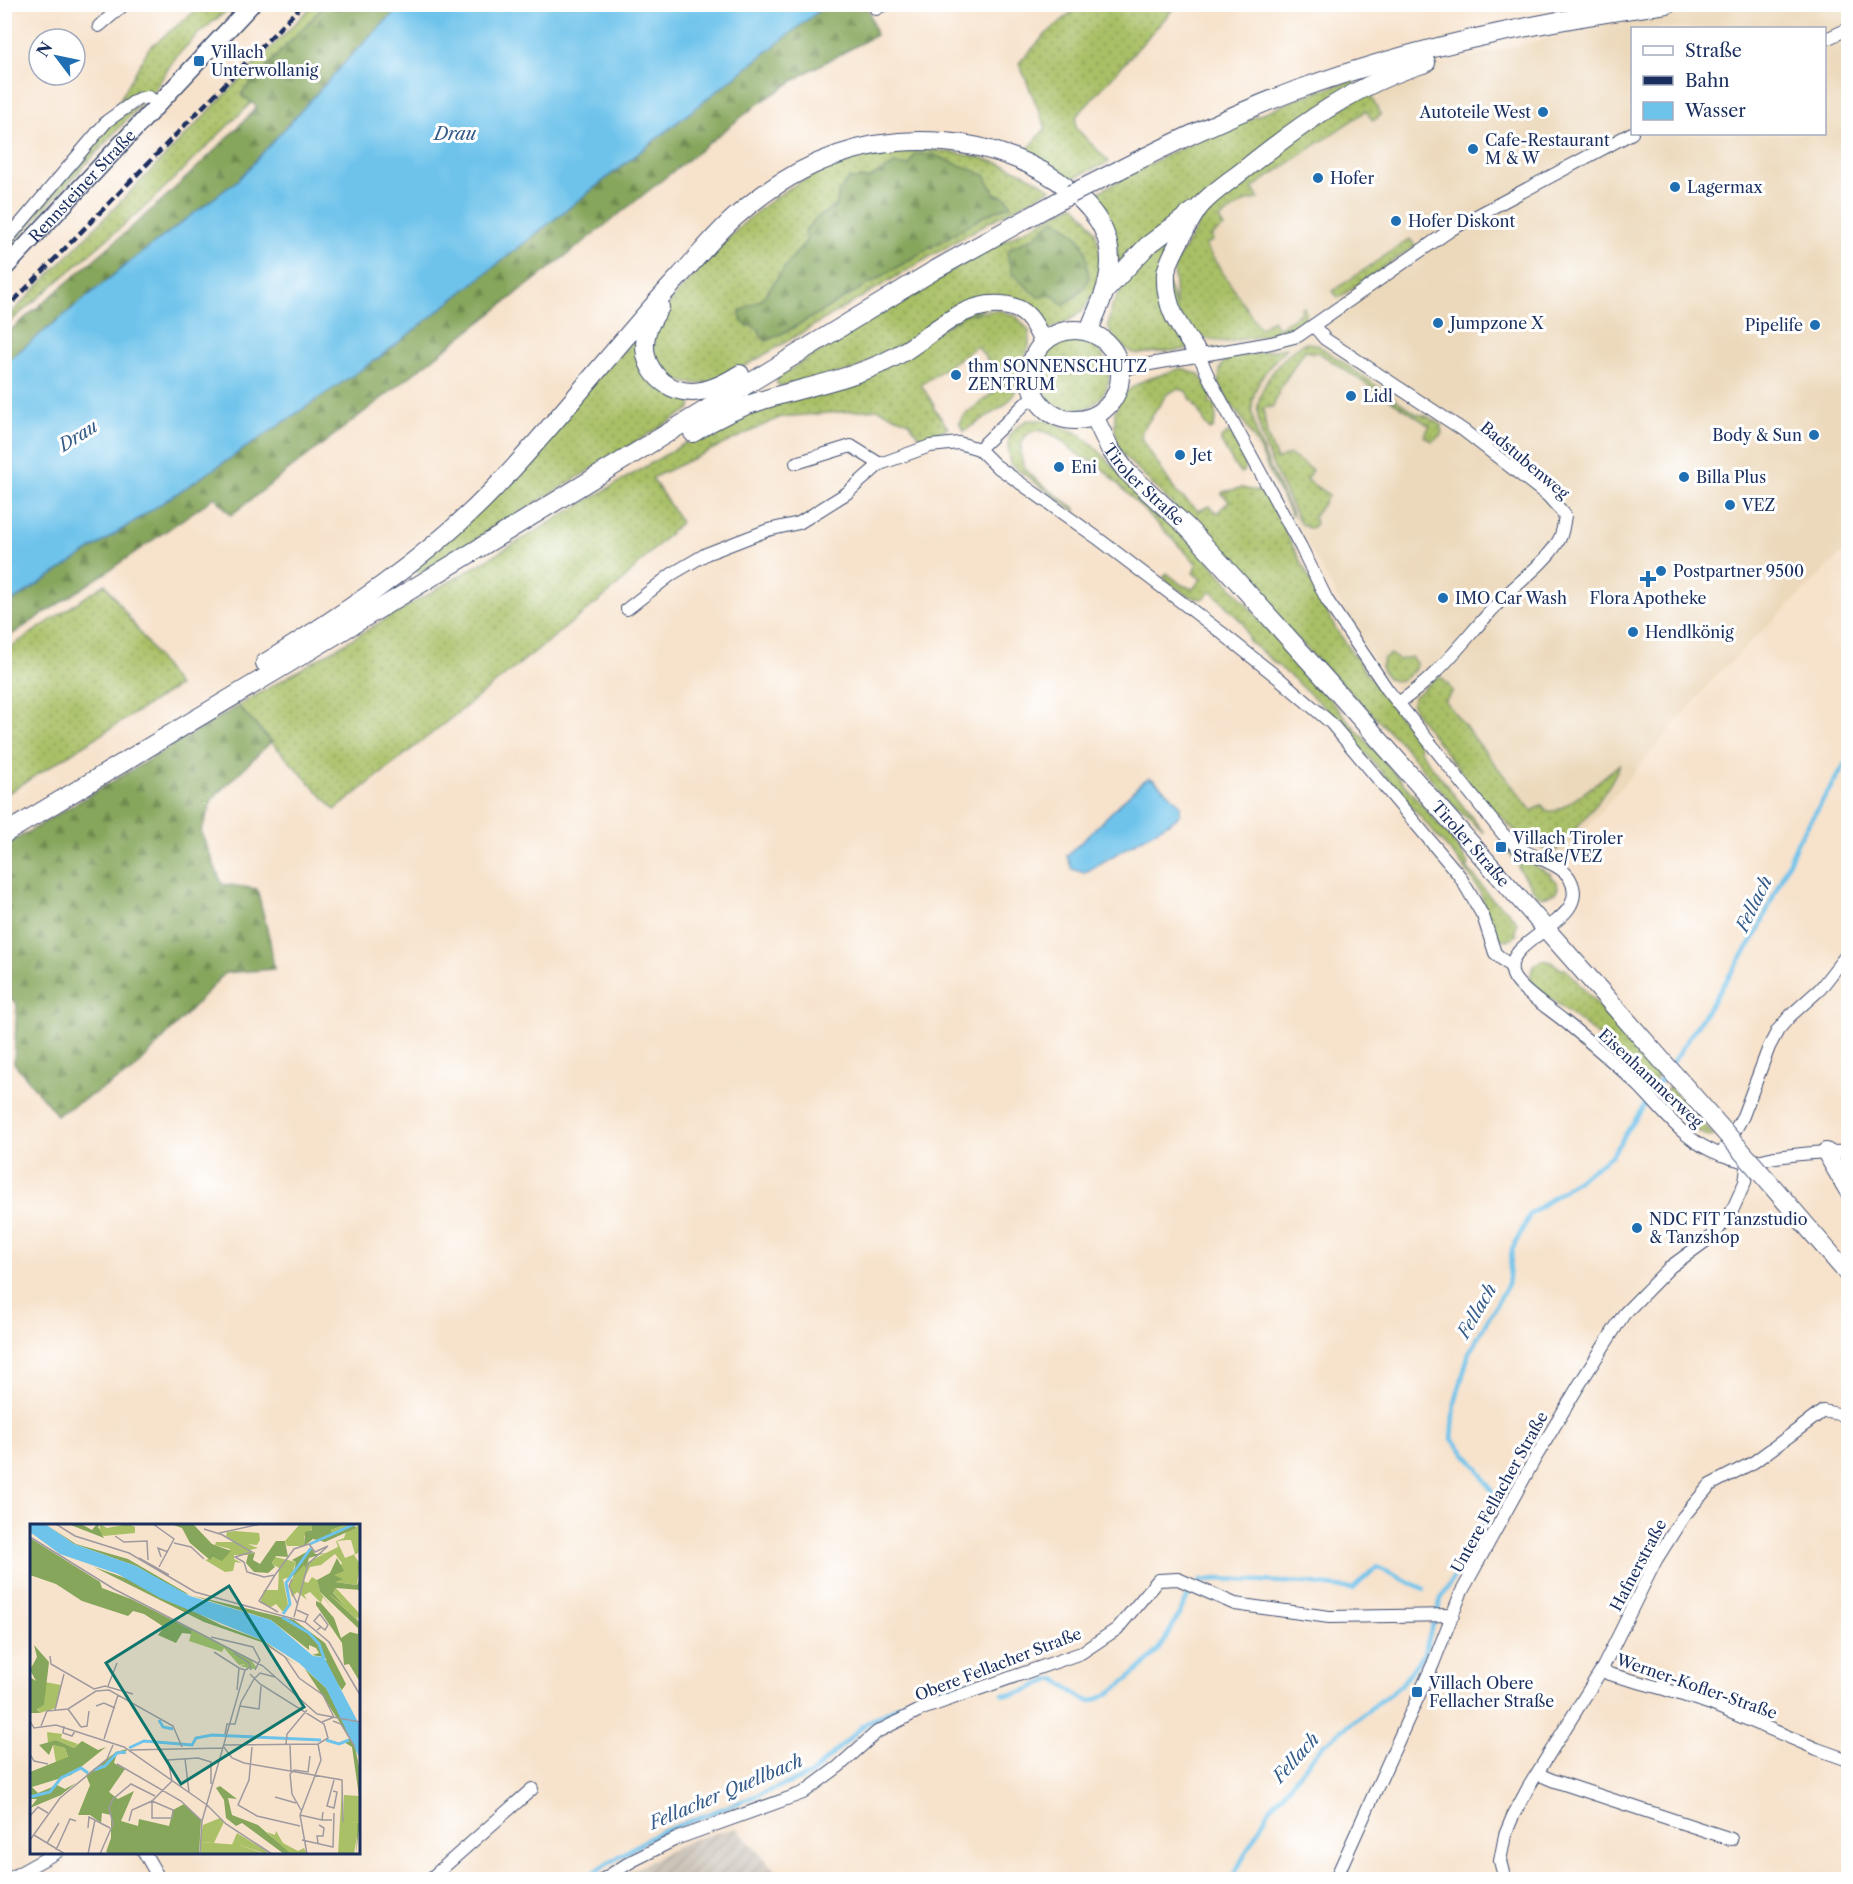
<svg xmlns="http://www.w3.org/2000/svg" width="1853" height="1884" viewBox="0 0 1853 1884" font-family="'Libre Caslon Text',serif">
  <defs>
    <pattern id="industrial-furrows" width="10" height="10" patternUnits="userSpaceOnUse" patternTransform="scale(1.5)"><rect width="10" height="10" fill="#cbc3b8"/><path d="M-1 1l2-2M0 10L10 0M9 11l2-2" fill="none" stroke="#aea8a1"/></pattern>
    <pattern id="grass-dots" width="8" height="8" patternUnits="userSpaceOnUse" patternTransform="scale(1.5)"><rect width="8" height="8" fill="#a9c066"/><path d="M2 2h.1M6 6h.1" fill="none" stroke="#899c57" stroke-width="1.8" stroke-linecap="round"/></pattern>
    <pattern id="forest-firs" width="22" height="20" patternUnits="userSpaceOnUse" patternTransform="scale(1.5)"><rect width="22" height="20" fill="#86a65b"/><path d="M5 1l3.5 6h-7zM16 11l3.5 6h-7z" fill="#6d884e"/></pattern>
  </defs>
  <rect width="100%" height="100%" fill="#fff"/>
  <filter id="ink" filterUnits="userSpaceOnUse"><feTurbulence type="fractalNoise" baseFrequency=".0167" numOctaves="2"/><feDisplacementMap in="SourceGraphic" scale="12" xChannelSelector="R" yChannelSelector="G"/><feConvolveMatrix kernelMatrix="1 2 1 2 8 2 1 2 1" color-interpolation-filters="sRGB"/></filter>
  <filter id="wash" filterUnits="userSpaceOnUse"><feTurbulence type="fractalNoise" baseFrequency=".008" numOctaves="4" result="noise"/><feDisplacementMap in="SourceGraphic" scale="24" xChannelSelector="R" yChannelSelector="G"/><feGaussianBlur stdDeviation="1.35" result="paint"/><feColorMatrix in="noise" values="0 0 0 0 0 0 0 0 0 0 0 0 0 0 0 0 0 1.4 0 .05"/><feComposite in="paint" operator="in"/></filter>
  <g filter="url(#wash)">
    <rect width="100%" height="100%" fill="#f7e2cb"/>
    <!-- built -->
    <path fill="#ecd8ba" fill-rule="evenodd" d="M1690 5H1848V548L1716 676 1560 859 1535 850 1512 834 1498 821 1422 725 1378 667 1360 639 1217 380 1185 266 1205 221 1334 111 1427 67ZM1632 28H1824V134H1632Z"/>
    <!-- industrial -->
    <polygon fill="url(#industrial-furrows)" points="736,1828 783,1879 621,1880 620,1877 690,1840"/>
    <!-- grass -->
    <g fill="url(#grass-dots)" stroke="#627862" stroke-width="1.5" fill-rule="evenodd">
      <path d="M203 5H234L199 33 175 58 153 92C129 92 128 100 111 115L149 48Z"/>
      <polygon points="313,5 325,5 241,95 252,102 145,207 5,326 4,321"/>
      <polygon points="1080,5 1177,5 1076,117 1076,128 1109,162 1071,179 1026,151 1046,128 1019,63 1045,35"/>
      <path d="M1354 80 1355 85 1118 269C1118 236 1114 220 1091 196L1170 153 1301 97Z"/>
      <polygon points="1368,92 1381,115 1373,121 1366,111 1252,188 1259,199 1246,201 1219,219 1224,227 1211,236 1213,240 1205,246 1260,329 1272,320 1278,328 1302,312 1301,308 1304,307 1306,314 1302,323 1287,331 1227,342 1207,339 1190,329 1176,310 1174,266 1203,217 1219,200 1296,137"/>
      <polygon points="142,103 5,252 5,248 113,121"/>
      <path d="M924 150C969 152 1013 163 1051 189L987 223 752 362C740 368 727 377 715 381 675 393 643 366 656 325 661 309 684 287 695 274 748 213 797 170 878 153 893 150 909 151 924 150ZM895 164 910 166 1006 197 1010 205 986 215 793 328 766 341 761 336 750 305 761 301 792 258 807 240 815 219 837 205 849 179H869Z"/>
      <path d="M1074 204C1082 213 1093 223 1096 235 1106 264 1099 302 1071 319 1063 324 1054 327 1045 331L1006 300 926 331 854 370 781 386 777 384 776 378 967 261ZM1035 237 1086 251V268L1083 290 1064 305 1053 295 1012 247Z"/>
      <polygon points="1184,223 1162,266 1191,349 1139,354 1133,353 1117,344 1112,337 1108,326 1111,307 1136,266"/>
      <polygon points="1410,239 1415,246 1338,298 1333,291"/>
      <polygon points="999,310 1017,317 1029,331 1029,346 1022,367 1020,381 1012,397 1004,406 964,431 959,423 962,417 1005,383 977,346 921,385 934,405 933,407 948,428 921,439 909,422 878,409 781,417 652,478 681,522 614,589 335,810 238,706 716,425 758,408 843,385 967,314"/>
      <polygon points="637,336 638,350 688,399 692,403 690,409 421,573 417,572 416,566"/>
      <circle cx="1074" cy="375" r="35"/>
      <path d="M1304 343 1316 344 1417 414 1428 417 1442 425 1440 428 1442 431 1441 435 1432 441 1424 436 1430 426 1318 352 1313 353 1305 350 1280 388 1273 407 1263 408 1267 435 1277 460 1289 454 1312 470 1306 480 1329 495 1314 516 1316 523 1313 527 1308 528 1300 523C1287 495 1254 436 1258 405 1260 393 1266 382 1273 372 1281 361 1293 349 1304 343Z"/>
      <path d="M1286 348C1272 363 1258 377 1253 398 1246 428 1280 488 1293 516L1291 515 1273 480 1258 445 1243 420 1229 402 1219 384 1220 370 1223 363 1228 358Z"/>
      <polygon points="1182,368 1198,374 1214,394 1209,400 1210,403 1215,404 1216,418 1213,429 1210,430 1204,423 1204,420 1186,391 1177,389 1167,394 1142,431 1141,438 1176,492 1199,511 1209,506 1217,513 1229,501 1222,494 1223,492 1242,488 1261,492 1264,491 1336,629 1367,674 1419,742 1420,751 1484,833 1456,808 1402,744 1318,661 1167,499 1124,456 1118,445 1115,433 1115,411 1123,395 1134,386 1145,380"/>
      <path d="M1028 420H1047L1077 433 1091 443 1161 515 1206 558 1452 839 1469 865 1467 867 1491 898 1508 911 1517 922 1515 933 1517 934C1511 941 1507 941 1498 938L1490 923 1480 892 1464 867 1349 735 1341 723 1296 681 1249 641 1243 623 1211 591C1210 592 1206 597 1204 598 1193 603 1172 584 1163 578L1167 573 1182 585 1193 589 1201 579 1193 573 1197 564 1106 472 1089 459 1086 461C1075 453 1060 438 1049 433 1022 421 1013 454 1028 472 1037 483 1064 500 1076 509V511H1074L1010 464C1006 440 1006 431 1028 420Z"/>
      <polygon points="1228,433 1233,434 1245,455 1245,470 1241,473 1238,471 1221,442 1221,438"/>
      <polygon points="105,584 178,686 5,795 5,651"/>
      <path d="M1390 654 1399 660 1411 657 1416 663V667C1405 682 1389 689 1381 666L1384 658Z"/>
      <path d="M1437 677 1442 678 1453 691 1445 701 1532 811 1542 805C1544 808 1545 810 1549 811 1561 815 1608 773 1620 764 1606 798 1578 826 1554 853 1529 844 1516 834 1499 814L1496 817 1416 714 1412 702 1414 697Z"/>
      <polygon points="1501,842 1525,861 1551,874 1550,876 1557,882 1558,888 1555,893 1543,897 1537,895 1518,868 1520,867"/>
      <polygon points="1542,960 1552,962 1561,969 1566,969 1659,1075 1651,1085 1608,1044 1562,1007 1533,985 1530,979 1533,965"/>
      <polygon points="1670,1087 1714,1136 1708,1137 1694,1129 1661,1094"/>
    </g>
    <!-- forest -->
    <g fill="url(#forest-firs)" stroke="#506a5c" stroke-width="1.5">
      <path d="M325 5H402L349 58 238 180 131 261 5 363V335C91 262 180 190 257 107L241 94Z"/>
      <polygon points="826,5 872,5 868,7 876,35 807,72 758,104 599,230 231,515 215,497 104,574 5,639 5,606 229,459 381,356"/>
      <polygon points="915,154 934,155 985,175 995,195 1006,197 1011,205 986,215 793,328 766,341 761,336 760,330 743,323 739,313 750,305 761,300 792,258 807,240 805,230 815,219 837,205 838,193 849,179 869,179 895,164 909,166"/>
      <path d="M1054 219C1067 227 1084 237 1086 254 1087 263 1087 270 1089 278L1083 290 1063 305 1053 295 1038 297 1012 274 1007 253 1012 247 1035 237Z"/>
      <polygon points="238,706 271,742 213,798 201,832 222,884 257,889 270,941 274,969 225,973 133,1071 57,1115 14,1063 17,1004 4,993 5,846"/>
    </g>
    <!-- water -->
    <g fill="#6ec3eb" stroke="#4479a4" stroke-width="1.5">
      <polygon points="402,5 826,5 381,356 229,459 5,606 5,363 131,261 238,180 349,58"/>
      <polygon points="1149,778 1154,780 1180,804 1180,812 1177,818 1084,873 1072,869 1067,856 1143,781"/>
    </g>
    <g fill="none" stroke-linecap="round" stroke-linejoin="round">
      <!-- stream -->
      <g stroke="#6ec3eb" stroke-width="4.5">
        <polyline points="1671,1065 1756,935 1798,841 1848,759"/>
        <polyline points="1200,1581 1217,1579 1305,1583 1353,1589 1374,1569 1377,1567 1424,1589"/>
        <path d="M1003 1694C1020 1698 1038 1682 1055 1679 1065 1683 1080 1701 1090 1701 1108 1700 1145 1665 1157 1651 1169 1637 1180 1611 1189 1595"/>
        <polyline points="581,1880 656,1834 810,1775 865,1724 917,1695 959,1682 973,1683"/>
        <polyline points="1231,1880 1269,1810 1323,1745 1401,1685 1424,1653 1441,1599 1497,1500 1478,1468 1452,1439 1455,1403 1469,1353 1508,1284 1512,1250 1530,1214 1612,1155 1666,1072"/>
      </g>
    </g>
  </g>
  <g filter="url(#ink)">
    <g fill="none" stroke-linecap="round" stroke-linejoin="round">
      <!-- street casing -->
      <g stroke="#3c4a6e" stroke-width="14">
        <g id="street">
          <polyline points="876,9 885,4"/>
          <polyline points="99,26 125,4"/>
          <polyline points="1824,40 1848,29"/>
          <polyline points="4,243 107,121 138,99 148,97 158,103"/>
          <path d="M1314 326 1325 339 1463 430 1548 496 1565 515C1564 522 1563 531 1560 538 1550 558 1523 579 1506 595 1470 631 1442 675 1398 703"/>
          <path d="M1199 355 1209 378 1301 547 1327 600 1387 689 1503 834C1508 839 1514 845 1520 849 1534 857 1563 865 1570 879 1594 923 1499 938 1513 975 1518 989 1551 1010 1563 1020 1589 1041 1615 1063 1639 1086 1666 1113 1684 1142 1722 1155 1730 1158 1741 1161 1749 1162 1757 1162 1767 1158 1776 1157 1800 1154 1824 1151 1848 1152"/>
          <polyline points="1121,369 1271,343 1298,336 1452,229 1632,133"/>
          <polyline points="1034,395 979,449 995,465 1096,537 1222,633 1282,681 1331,723 1459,875 1483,916 1495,953 1511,967"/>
          <polyline points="796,463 851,446 880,464"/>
          <polyline points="627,609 672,574 706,554 768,530 799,523 847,493 880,464 930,446 959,443 979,449"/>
          <polyline points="1721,1155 1743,1116 1769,1047 1778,1030 1790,1016 1820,989 1848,953"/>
          <polyline points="1602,1669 1609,1674 1664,1689 1711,1704 1817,1749 1848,1760"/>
          <polyline points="1538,1774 1552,1780 1731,1839"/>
          <polyline points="144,1852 160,1880"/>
          <polyline points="7,1880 57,1852"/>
          <polyline points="429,1880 532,1789"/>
          <polyline points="602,1880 632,1861 678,1838 803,1793 838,1767 877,1732 922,1709 1081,1653 1117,1629 1158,1580 1178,1579 1235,1604 1329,1617 1453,1615"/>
          <polyline points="1335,1880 1433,1664 1461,1593 1533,1462 1579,1385 1624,1314 1670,1267 1714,1235 1732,1211 1745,1182 1748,1162"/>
          <polyline points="1505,1880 1500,1861 1505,1835 1513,1816 1528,1788 1602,1669 1656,1560 1683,1517 1710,1485 1754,1462 1823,1411 1848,1416"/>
        </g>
      </g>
      <!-- secondary casing -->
      <g stroke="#3c4a6e" stroke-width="19">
        <g id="secondary">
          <path id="s1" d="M4 269 252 4"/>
        </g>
      </g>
      <!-- primary casing -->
      <g stroke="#3c4a6e" stroke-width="20">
        <g id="primary">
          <path d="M1119 170C1176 141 1234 114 1294 91 1413 47 1540 21 1667 4"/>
          <polyline points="1105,291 1147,246 1195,210"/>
          <path d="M660 307C655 315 649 324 647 332 638 363 661 392 693 392 711 391 726 383 740 374"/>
          <circle cx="1075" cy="375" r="45"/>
          <path d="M1199 355C1180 328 1164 308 1166 273 1167 262 1194 212 1202 204 1214 191 1231 180 1245 169 1300 125 1357 83 1426 63"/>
          <path id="s2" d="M1094 416 1110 449 1126 471 1187 527 1219 561 1338 693 1658 1056"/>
          <path d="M693 433C714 419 738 407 763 400 811 385 861 378 905 351 934 333 964 301 1002 305 1027 307 1034 323 1043 342"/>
          <path d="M265 663C345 613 425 560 491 492 557 424 613 348 678 278 697 258 714 236 734 218 794 164 864 135 944 142 988 145 1036 162 1070 190 1102 216 1118 245 1106 287 1102 302 1094 316 1089 331"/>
          <polyline points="4,834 394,600 933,271 1071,194"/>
          <polyline points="1826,1152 1848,1190"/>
          <polyline points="1766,1179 1848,1274"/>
        </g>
      </g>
      <!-- street -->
      <use href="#street" stroke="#fff" stroke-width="12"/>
      <!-- secondary -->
      <use href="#secondary" stroke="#fff" stroke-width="16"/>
      <!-- primary -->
      <use href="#primary" stroke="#fff" stroke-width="18"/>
      <!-- rail -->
      <polyline stroke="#1b2f5e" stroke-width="4.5" stroke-dasharray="9 4.5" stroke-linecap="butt" points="4,311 303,4"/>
      <!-- primary-bridge casing -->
      <g stroke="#3c4a6e" stroke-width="20" stroke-linecap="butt">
        <g id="primary-bridge">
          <polyline points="1071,194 1119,170"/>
          <polyline points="1658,1056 1766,1179"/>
        </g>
      </g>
      <!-- primary-bridge -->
      <use href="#primary-bridge" stroke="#fff" stroke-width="18"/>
    </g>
  </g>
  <!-- markers -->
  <g fill="#1f6fb2" stroke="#fff" stroke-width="2">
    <rect x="193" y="55" width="12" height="12" rx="3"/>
    <circle cx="1543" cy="112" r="6"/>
    <circle cx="1473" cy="149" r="6"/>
    <circle cx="1318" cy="178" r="6"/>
    <circle cx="1675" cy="187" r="6"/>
    <circle cx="1396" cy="221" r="6"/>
    <circle cx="1438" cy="323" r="6"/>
    <circle cx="1815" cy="325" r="6"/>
    <circle cx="956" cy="375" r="6"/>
    <circle cx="1351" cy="396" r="6"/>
    <circle cx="1814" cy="435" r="6"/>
    <circle cx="1180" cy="455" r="6"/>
    <circle cx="1059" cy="467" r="6"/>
    <circle cx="1684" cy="477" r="6"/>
    <circle cx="1730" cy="505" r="6"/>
    <circle cx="1661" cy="571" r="6"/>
    <path d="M1645 570h6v6h6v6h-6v6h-6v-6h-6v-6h6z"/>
    <circle cx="1443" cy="598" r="6"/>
    <circle cx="1633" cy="632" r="6"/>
    <rect x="1495" y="841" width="12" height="12" rx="3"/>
    <circle cx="1637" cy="1228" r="6"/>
    <rect x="1411" y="1686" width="12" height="12" rx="3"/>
  </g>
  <g text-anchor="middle" stroke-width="6" stroke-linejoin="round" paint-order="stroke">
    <!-- poi labels -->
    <g font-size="16" fill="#1b2f5e" stroke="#fff" text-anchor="start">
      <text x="211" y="58">Villach<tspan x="211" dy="18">Unterwollanig</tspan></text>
      <text x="1531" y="118" text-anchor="end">Autoteile West</text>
      <text x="1485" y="146">Cafe-Restaurant<tspan x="1485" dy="18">M &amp; W</tspan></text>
      <text x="1330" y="184">Hofer</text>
      <text x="1687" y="193">Lagermax</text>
      <text x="1408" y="227">Hofer Diskont</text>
      <text x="1450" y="329">Jumpzone X</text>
      <text x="1803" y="331" text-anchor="end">Pipelife</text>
      <text x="968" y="372">thm SONNENSCHUTZ<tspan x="968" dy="18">ZENTRUM</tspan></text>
      <text x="1363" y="402">Lidl</text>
      <text x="1802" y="441" text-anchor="end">Body &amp; Sun</text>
      <text x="1192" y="461">Jet</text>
      <text x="1071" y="473">Eni</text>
      <text x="1696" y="483">Billa Plus</text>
      <text x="1742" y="511">VEZ</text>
      <text x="1673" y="577">Postpartner 9500</text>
      <text x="1455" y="604">IMO Car Wash</text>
      <text x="1648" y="604" text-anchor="middle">Flora Apotheke</text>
      <text x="1645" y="638">Hendlkönig</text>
      <text x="1513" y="844">Villach Tiroler<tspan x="1513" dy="18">Straße/VEZ</tspan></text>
      <text x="1649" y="1225">NDC FIT Tanzstudio<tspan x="1649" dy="18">&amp; Tanzshop</tspan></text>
      <text x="1429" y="1689">Villach Obere<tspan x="1429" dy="18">Fellacher Straße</tspan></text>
    </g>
    <!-- street labels -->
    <g font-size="16" fill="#1b2f5e" stroke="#fff">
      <text dy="6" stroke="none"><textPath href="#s1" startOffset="114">Rennsteiner Straße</textPath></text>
      <text transform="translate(1525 460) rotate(40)" y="6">Badstubenweg</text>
      <text dy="6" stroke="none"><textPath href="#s2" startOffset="86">Tiroler Straße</textPath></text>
      <text dy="6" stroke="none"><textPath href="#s2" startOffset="572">Tiroler Straße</textPath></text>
      <text transform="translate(1651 1078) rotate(43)" y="6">Eisenhammerweg</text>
      <text transform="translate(1499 1492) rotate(-61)" y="6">Untere Fellacher Straße</text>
      <text transform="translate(1638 1565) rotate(-62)" y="6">Hafnerstraße</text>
      <text transform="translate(998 1664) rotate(-21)" y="6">Obere Fellacher Straße</text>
      <text transform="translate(1697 1686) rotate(19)" y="6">Werner-Kofler-Straße</text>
    </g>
    <!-- water labels -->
    <g font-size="18" font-style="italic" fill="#345b88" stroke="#fff">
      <text x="455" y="140">Drau</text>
      <text transform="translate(78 436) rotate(-32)" y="6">Drau</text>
      <text transform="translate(1754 904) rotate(-64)" y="6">Fellach</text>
      <text transform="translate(1477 1311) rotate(-60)" y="6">Fellach</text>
      <text transform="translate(1296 1758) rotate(-48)" y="6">Fellach</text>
      <text transform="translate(726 1792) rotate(-23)" y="6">Fellacher Quellbach</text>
    </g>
  </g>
  <!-- overview -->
  <g transform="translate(30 1524)">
    <rect width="330" height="330" fill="#f7e2cb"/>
    <path d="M70 0 77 4 99 0 105 3V9L74 12 69 9ZM270 0H282L283 4 274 12V22H257L255 17ZM317 0 326 3 330 0V28L324 31 330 40 327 61 305 58 308 55 303 51 312 39 305 30 291 41 280 43 273 57 278 59 282 53 287 56 290 68 303 85 293 73 291 79 280 68 274 71 277 76 267 68 262 73 259 62 263 53 274 40 308 23 306 17 314 14 317 5 301 10V6ZM317 16H321L325 30 315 34 307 17ZM205 7 229 9 230 16 227 21 218 20 228 24 220 26 222 31H204V35L212 39 205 38 203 47 195 48 175 36 198 29 200 25 185 21 186 18H205L196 12 197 8ZM245 33 266 38 261 53 253 55 258 80 254 89 246 80 241 83 230 79 234 66H248L249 44 242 40ZM306 64 330 90V95L326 93 330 99 300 71 298 68 314 80 303 69ZM162 106 221 136 227 144 222 145 210 142 216 140 209 141 194 124 192 128 159 117ZM15 158 31 161 26 184 10 189 7 184 14 181ZM17 208 32 210 31 214 48 220 44 224 26 216 18 219ZM23 221 35 224 38 234 26 239ZM312 263 313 297 329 299 324 330H308ZM190 294 194 298 184 319 170 318 173 301ZM246 307 253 319 268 327 274 324 277 330H258L237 308 245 311ZM207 309 237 327 236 330 210 321 201 323Z" fill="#a9c066" fill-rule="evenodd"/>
    <path d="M15 0 46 20 98 35 160 71 264 96 295 119 316 160 312 166 290 137 297 136 294 133 282 131 289 129 286 124 279 121V126L241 96 151 68 106 42 44 20ZM38 0H51L62 6 67 0H70L68 3 74 14ZM141 0H163L182 20 201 27 192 37 183 33 180 36 160 19 152 4ZM282 0H317L301 6V10L323 0 326 4 295 18 283 15 274 22 275 8 282 6ZM0 14 70 58 72 64 101 75 162 106 161 110 152 109 146 119 128 111 134 103 114 90 103 87 98 92 52 77 26 60 0 51ZM246 17H255L258 33 246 32 242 39 245 43 238 49 224 48 216 39 218 31 225 28 223 36 230 40ZM282 25 285 30 296 29 279 34 276 44 274 41 263 53 266 38 262 36ZM307 34 314 47 304 51 313 55 305 58 327 61 330 54V66L306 64 303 69 314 81 299 70 330 99V158L319 140 314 141 312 119 286 81V77L291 79 304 94 311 114 320 108 328 110V104L290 68 287 56 300 49ZM64 43 101 56 191 101 234 117 267 141 234 119 174 98ZM4 121 19 138 14 181 7 185 10 189H1L0 153 6 157 0 146 7 133ZM275 145 296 164 324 217 330 248V297L326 330 329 272 322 223 314 218 320 214ZM26 216 44 224 52 217 68 226 76 223 41 251 2 263 8 269 27 261 35 265 46 259 31 271 0 284 7 275H0V248L38 233 35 224 23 221 19 231 9 221ZM97 225 95 230 87 229 84 239 95 245 79 268 88 275 104 267 91 297 108 302 109 295 139 302 143 286 154 280 171 296 169 330H82L76 328 81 314V291L72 289 71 299 60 291H48L60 261 56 251 86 228ZM190 262 207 275 198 274 202 291 228 301 261 330H254L212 299 206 302 196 294 194 276 186 264Z" fill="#86a65b"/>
    <path d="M170 318 210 321 234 330H171Z" fill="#a9c066"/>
    <path d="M314 271 329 272V299L313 298Z" fill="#a9c066"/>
    <path d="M0 0H15L44 20 106 42 160 72 241 96 283 132 294 133 330 202V235L296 164 269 139 234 117 130 74 88 50 30 30 0 8Z" fill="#6ec3eb"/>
    <path fill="none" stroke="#6ec3eb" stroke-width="3" d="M280 20 325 0M253 90 260 80 256 59 281 24M252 93 279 109 289 120 294 134M129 196 133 203 143 205M296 216 309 220 319 216M99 224 114 217 162 221 166 214 182 211 291 216M64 246 75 242 87 229 96 228M0 273 20 268 31 254 51 244 58 249"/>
    <path fill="none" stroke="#9f9a9f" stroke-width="1.5" d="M26 0 45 12 99 29 165 68 275 98 299 118 330 171M123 0 144 15 129 43M231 0 189 9 222 28 205 33 214 38 217 48 234 53 245 51 229 77 248 88M174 5 193 11M85 12 94 18 117 17 118 36M0 13 84 65 233 142 287 190 330 198M144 19 161 23 174 35M131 33 128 24 138 28M109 34 139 51M245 51 264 25 279 20 285 28 298 22 278 40 264 93M262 55 259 62 268 81M267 86 278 91 275 98M287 106 291 103 284 97 290 90 298 101 295 106 291 103M181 113 223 123 230 136 225 146M234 119 255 133 269 154 293 171 304 193 292 198M184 128 209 144M204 129 219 139 221 146M20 132 21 140 64 165 75 162 103 170M220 150 230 160 294 200 298 214 288 220M224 155 230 149 245 153M78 162 87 139M207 166 209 144 215 146M66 182 74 179 85 184M210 182 229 185 231 162M38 185 51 203M25 186 34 150M0 197 4 204 26 201 94 223 177 281M303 197 311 200 325 223M11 202 17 187 38 185 66 167 79 166 143 202 152 223M34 202 33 209 42 212 45 207M51 203 57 202 59 187M195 210 197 200H205L211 178 224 155M74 215 88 171M256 220 257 210 277 186M193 221 288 220M260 221 261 248M193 222 202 234 214 239 312 256 313 298M222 223 219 256 208 281 227 292 270 302M100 226 193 224M0 230 4 237 18 240M155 235 159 268M87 240 151 277 172 297M260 250 262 270 271 286M260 250 264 246 278 248 280 232M303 267 307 268 304 284 297 282 304 256M245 273 266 279M122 277 143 286 142 294H122ZM177 281 196 300 242 330M293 288 292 296H302M270 291 292 296M0 292 8 283 18 289M99 297 102 286 122 277 142 257 138 236 168 234 181 238V260M58 304 59 293 80 304M4 311 35 330M0 316 30 274 77 235 83 221M272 316 303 323 304 289M17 319 29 299M288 319 287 312H293L294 304 289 301M26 326 40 295 46 297M58 330 65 296M70 330 83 300 79 284 83 275 101 260 125 272M170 330 172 297 215 146 219 144M277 330 270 291 291 236 288 220"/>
    <path fill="#0f766e" fill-opacity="0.15" stroke="#0f766e" stroke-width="3" d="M199 62 274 183 151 260 76 139Z"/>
    <rect width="330" height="330" fill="none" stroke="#1b2f5e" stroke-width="3"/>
  </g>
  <!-- margin -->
  <rect width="1853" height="1884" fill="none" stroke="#fff" stroke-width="24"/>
  <!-- legend -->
  <rect x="1631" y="27" width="195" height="108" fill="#ffffff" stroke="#a4acbf" stroke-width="1.5"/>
  <rect x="1643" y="46" width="30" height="9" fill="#ffffff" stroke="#a4acbf" stroke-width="1.5"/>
  <text x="1685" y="57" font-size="18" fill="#1b2f5e">Straße</text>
  <rect x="1643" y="76" width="30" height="9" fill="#1b2f5e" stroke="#a4acbf" stroke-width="1.5"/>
  <text x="1685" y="87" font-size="18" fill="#1b2f5e">Bahn</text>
  <rect x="1643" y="102" width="30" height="18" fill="#6ec3eb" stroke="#a4acbf" stroke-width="1.5"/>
  <text x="1685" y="117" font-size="18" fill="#1b2f5e">Wasser</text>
  <!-- north arrow -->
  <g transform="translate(57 57) rotate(302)"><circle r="28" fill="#ffffff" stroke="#a4acbf" stroke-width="1.5"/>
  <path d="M0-4.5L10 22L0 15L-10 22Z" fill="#1f6fb2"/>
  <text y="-9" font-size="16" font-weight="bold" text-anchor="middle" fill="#1b2f5e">N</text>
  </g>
</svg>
